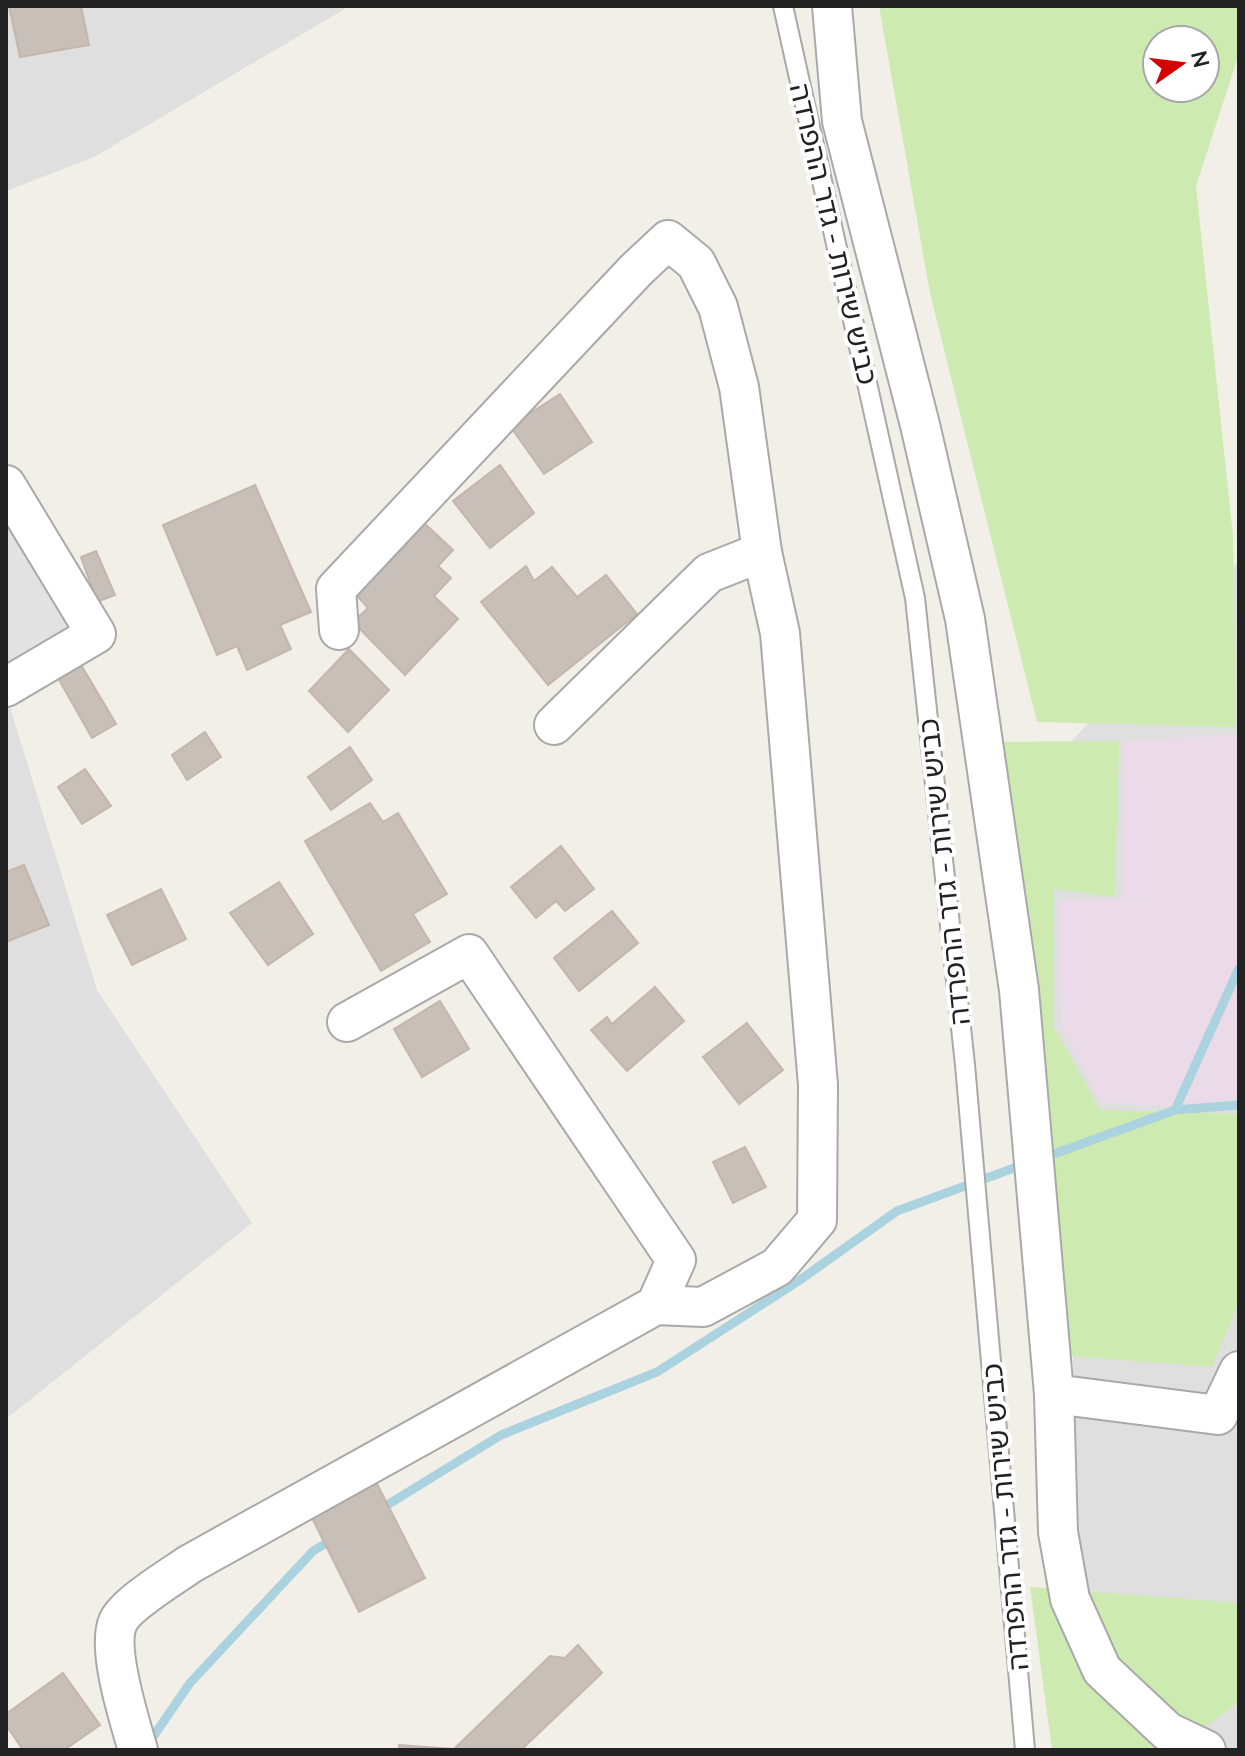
<svg xmlns="http://www.w3.org/2000/svg" width="1245" height="1756" viewBox="0 0 1245 1756" font-family="'Nunito Sans','Noto Sans Hebrew',sans-serif">
  <rect width="100%" height="100%" fill="#f2efe9"/>
  <!-- residential -->
  <g fill="#e0dfdf">
    <polygon points="6,6 347,6 348,7 94,157 6,191"/>
    <polygon points="1239,561 1239,1750 1087,1750 1067,1187 1029,787"/>
    <polygon points="6,694 97,990 252,1223 6,1419"/>
  </g>
  <!-- industrial -->
  <polygon fill="#ebdbe8" points="1239,734 1239,1109 1101,1103 1061,1025 1059,900 1124,899 1123,742"/>
  <!-- grass -->
  <g fill="#cdebb0" fill-rule="evenodd">
    <path d="M879 6H1239V54L1196 186 1233 536 1236 727 1037 722 930 293ZM1157 40H1205V88H1157Z"/>
    <polygon points="1119,741 1115,897 1054,889 1054,1027 1100,1110 1239,1114 1239,1301 1212,1367 1057,1355 992,742"/>
    <polygon points="1030,1587 1239,1603 1239,1702 1173,1750 1052,1750"/>
  </g>
  <!-- parking -->
  <polygon fill="#e2e2e2" points="6,515 75,624 70,633 6,668"/>
  <g fill="none" stroke-linecap="round" stroke-linejoin="round">
    <!-- stream -->
    <g stroke="#aad3df" stroke-width="9">
      <polyline points="1175,1110 1239,968"/>
      <polyline points="1043,1158 1175,1110 1239,1105"/>
      <polyline points="379,1510 501,1435 657,1372 797,1282 897,1211 1025,1164"/>
      <polyline points="148,1744 190,1683 313,1551 333,1539"/>
    </g>
  </g>
  <!-- building -->
  <g fill="#c7bfb8" stroke="#c4b6ab" stroke-width="2">
    <polygon points="9,6 81,6 89,45 20,57"/>
    <polygon points="560,394 592,442 544,474 510,426"/>
    <polygon points="500,465 534,513 490,548 453,501"/>
    <polygon points="255,485 311,612 280,625 291,649 247,670 237,646 217,655 163,525"/>
    <polygon points="422,521 453,550 438,566 451,578 434,596 458,619 405,675 353,622 368,608 352,590"/>
    <polygon points="96,551 115,595 97,602 81,557"/>
    <polygon points="526,566 534,581 552,567 577,597 606,575 637,614 548,685 481,602"/>
    <polygon points="349,649 389,690 348,732 309,691"/>
    <polygon points="80,663 116,724 92,738 58,678"/>
    <polygon points="205,732 221,757 187,780 172,755"/>
    <polygon points="350,747 372,780 331,810 308,777"/>
    <polygon points="85,769 111,806 82,824 58,787"/>
    <polygon points="370,803 383,822 398,813 447,894 413,914 430,942 381,971 305,841"/>
    <polygon points="561,846 594,889 565,911 556,901 536,918 511,887"/>
    <polygon points="24,865 49,925 6,942 6,872"/>
    <polygon points="279,882 313,934 268,965 230,913"/>
    <polygon points="161,889 186,939 132,965 107,915"/>
    <polygon points="612,911 638,943 579,991 554,958"/>
    <polygon points="655,987 684,1021 627,1071 591,1030 607,1017 612,1024"/>
    <polygon points="440,1001 469,1049 422,1077 394,1029"/>
    <polygon points="747,1023 783,1070 739,1104 703,1057"/>
    <polygon points="745,1147 766,1187 733,1203 713,1162"/>
    <polygon points="374,1478 425,1578 359,1612 309,1512"/>
    <polygon points="578,1645 602,1673 521,1750 399,1750 399,1745 454,1749 550,1656 565,1658"/>
    <polygon points="63,1673 100,1725 64,1750 23,1750 6,1725 6,1714"/>
  </g>
  <g fill="none" stroke-linecap="round" stroke-linejoin="round">
    <!-- lane casing -->
    <g stroke="#a9a9a9" stroke-width="22">
      <polyline id="lane" points="783,6 915,598 965,1065 1025,1750"/>
    </g>
    <!-- street casing -->
    <g stroke="#a9a9a9" stroke-width="42">
      <g id="street">
        <polyline points="832,6 842,121 920,425 965,619 1019,990 1054,1394 1218,1415 1239,1371"/>
        <polyline points="6,485 96,634 6,687"/>
        <polyline points="339,630 336,589 636,270 668,240 696,263 718,307 739,387 762,552 780,633 818,1085 817,1220 777,1267 703,1307 656,1305"/>
        <polyline points="554,725 709,573 762,552"/>
        <polyline points="1054,1394 1058,1532 1070,1599 1102,1670 1168,1732 1206,1750"/>
        <path d="M138 1750C130 1722 106 1649 118 1622 126 1604 173 1576 190 1564L656 1305 676 1260 469 954 347 1022"/>
      </g>
    </g>
    <!-- lane -->
    <use href="#lane" stroke="#fff" stroke-width="18"/>
    <!-- street -->
    <use href="#street" stroke="#fff" stroke-width="38"/>
  </g>
  <g text-anchor="middle" stroke-width="8" stroke-linejoin="round" paint-order="stroke">
    <!-- street labels -->
    <g font-size="28" fill="#222" stroke="#fff">
      <text transform="translate(834 234) rotate(77)" y="10">כביש שירות - גדר ההפרדה</text>
      <text transform="translate(944 872) rotate(-96)" y="10">כביש שירות - גדר ההפרדה</text>
      <text transform="translate(1005 1517) rotate(-95)" y="10">כביש שירות - גדר ההפרדה</text>
    </g>
  </g>
  <!-- border -->
  <rect width="1245" height="1756" fill="none" stroke="#222222" stroke-width="16"/>
  <!-- north arrow -->
  <g transform="translate(1181 64) rotate(76)"><circle r="38" fill="#ffffff" stroke="#a7a7a7" stroke-width="2"/>
  <path d="M0-6L14 30L0 20L-14 30Z" fill="#d40000"/>
  <text y="-12" font-size="22" font-weight="bold" text-anchor="middle" fill="#222222">N</text>
  </g>
</svg>
